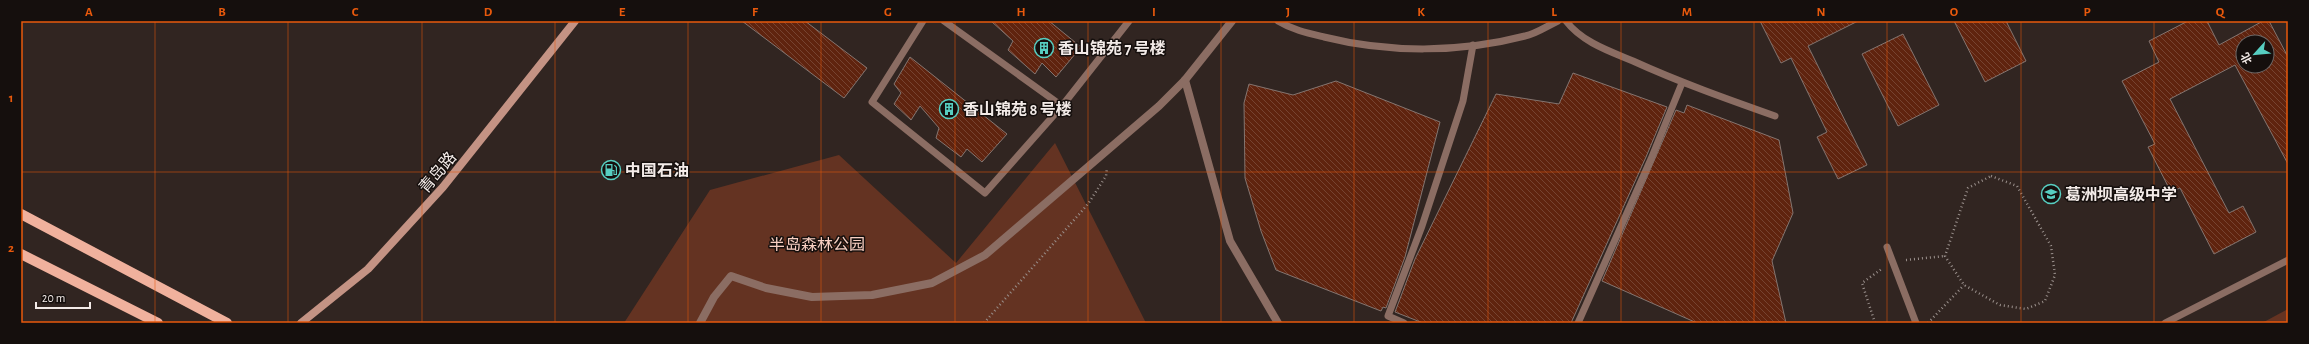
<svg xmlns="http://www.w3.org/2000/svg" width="2309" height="344" viewBox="0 0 2309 344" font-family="'Alegreya Sans','Noto Sans SC',sans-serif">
  <defs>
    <pattern id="building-back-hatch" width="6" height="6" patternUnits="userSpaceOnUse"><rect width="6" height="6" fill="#5f230e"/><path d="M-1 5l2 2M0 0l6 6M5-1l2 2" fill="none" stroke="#764331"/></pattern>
  </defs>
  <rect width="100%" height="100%" fill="#312521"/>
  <!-- park -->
  <g fill="#643322">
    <polygon points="1055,143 1146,323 624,323 710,190 839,155 956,263"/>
    <polygon points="2288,309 2288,323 2262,323"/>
  </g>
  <!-- building -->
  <g fill="url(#building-back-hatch)" stroke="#847570" fill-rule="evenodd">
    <polygon points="742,21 805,21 867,68 844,98"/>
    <polygon points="991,21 1049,21 1081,47 1056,77 1042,63 1035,74 1008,50 1013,41"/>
    <polygon points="1760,21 1858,21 1808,46 1867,165 1838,179 1817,137 1827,132 1791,58 1781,63"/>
    <polygon points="1954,21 2006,21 2026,61 1985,82"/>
    <path d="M2188 21H2207L2219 45 2263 21H2269L2288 57V164L2235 65 2170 99 2229 213 2243 206 2256 232 2214 254 2180 188 2171 192 2148 147 2155 144 2122 81 2159 62 2149 41ZM2243 42H2267V66H2243Z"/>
    <polygon points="1903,34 1939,105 1898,126 1862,54"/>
    <polygon points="910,57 1007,134 982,162 967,149 961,157 936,138 939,128 920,106 911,120 894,104 901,93 894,84"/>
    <polygon points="1573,73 1667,107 1646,157 1571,323 1423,323 1395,312 1415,259 1496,94 1559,104"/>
    <polygon points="1336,81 1440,122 1405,257 1386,308 1383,307 1381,311 1276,270 1261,231 1245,178 1244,103 1249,84 1293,95"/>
    <polygon points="1687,105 1779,140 1793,213 1772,261 1786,323 1697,323 1602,281 1676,110 1684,113"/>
  </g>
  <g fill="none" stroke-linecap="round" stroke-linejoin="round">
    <!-- path -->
    <g stroke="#9b918d" stroke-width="2.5" stroke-dasharray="1 3" stroke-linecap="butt">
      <polygon points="1991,176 2017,186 2051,246 2055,275 2045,301 2026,309 2000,305 1964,285 1945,256 1968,188"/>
      <polyline points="1906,260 1945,256"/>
      <polyline points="984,323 1088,204 1106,176 1107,168"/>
      <polyline points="1875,323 1862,283 1883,268"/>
      <polyline points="1928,323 1964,285"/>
    </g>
    <!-- lane -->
    <g stroke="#8b6d63" stroke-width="7">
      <polyline points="923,21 872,102 985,193 1062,106"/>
      <polyline points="944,21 1062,106 1129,21"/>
      <path d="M1278 21C1293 30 1307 33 1324 37 1388 53 1460 53 1525 36 1536 34 1547 26 1558 21"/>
      <path d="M1566 21C1582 42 1609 51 1633 61 1679 82 1727 99 1775 116"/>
      <polyline points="1887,247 1916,323"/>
      <polyline points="1404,323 1388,316 1422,226 1463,101 1473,45"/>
      <polyline points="1578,323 1651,159 1682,83"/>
      <polyline points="2165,323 2288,260"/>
    </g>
    <!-- street -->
    <g stroke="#8b6d63" stroke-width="8">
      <polyline points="1185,80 1230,241 1278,323"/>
      <polyline points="700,323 714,297 731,276 766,288 812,297 872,295 932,283 985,255 1159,106 1185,80 1232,21"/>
    </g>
    <!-- secondary -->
    <polyline stroke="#c49384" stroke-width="8" points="301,323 368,269 443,187 575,21"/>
    <!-- primary -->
    <g stroke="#f0b19d" stroke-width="10">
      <polyline points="21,214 227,323"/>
      <polyline points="21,254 158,323"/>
    </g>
  </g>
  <!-- grid -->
  <path fill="none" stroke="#e8590c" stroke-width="1" stroke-opacity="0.55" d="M155 21V323M288 21V323M422 21V323M555 21V323M688 21V323M821 21V323M955 21V323M1088 21V323M1221 21V323M1354 21V323M1488 21V323M1621 21V323M1754 21V323M1887 21V323M2021 21V323M2154 21V323M21 172H2288"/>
  <!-- icons -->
  <defs>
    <g id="building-ring" transform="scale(1)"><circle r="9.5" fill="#150f0d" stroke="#57cec1" stroke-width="1.5"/><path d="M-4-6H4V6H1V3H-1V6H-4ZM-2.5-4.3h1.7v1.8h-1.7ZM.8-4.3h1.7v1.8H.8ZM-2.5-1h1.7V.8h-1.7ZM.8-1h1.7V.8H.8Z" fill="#57cec1"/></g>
    <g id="fuel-ring" transform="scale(1)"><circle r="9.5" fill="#150f0d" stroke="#57cec1" stroke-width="1.5"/><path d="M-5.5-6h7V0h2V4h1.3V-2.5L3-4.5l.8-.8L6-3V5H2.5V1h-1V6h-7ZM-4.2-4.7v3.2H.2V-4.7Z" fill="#57cec1"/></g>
    <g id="school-ring" transform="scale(1)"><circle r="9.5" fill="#150f0d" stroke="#57cec1" stroke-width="1.5"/><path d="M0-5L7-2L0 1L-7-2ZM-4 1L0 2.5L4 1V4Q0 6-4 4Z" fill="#57cec1"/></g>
  </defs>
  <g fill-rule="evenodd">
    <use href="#building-ring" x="1044" y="48"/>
    <use href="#building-ring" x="949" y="109"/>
    <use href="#fuel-ring" x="611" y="170"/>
    <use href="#school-ring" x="2051" y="194"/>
  </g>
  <g text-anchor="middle" stroke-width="3" stroke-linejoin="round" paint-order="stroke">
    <!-- poi labels -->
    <g font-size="16" font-weight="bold" fill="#f3ebe8" stroke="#150f0d" text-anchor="start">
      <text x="1058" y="54">香山锦苑 7 号楼</text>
      <text x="963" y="115">香山锦苑 8 号楼</text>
      <text x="625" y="176">中国石油</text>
      <text x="2065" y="200">葛洲坝高级中学</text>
    </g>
    <!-- street labels -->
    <g font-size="16" fill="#f3ebe8" stroke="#150f0d">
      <text transform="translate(437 172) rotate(-50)" y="6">青岛路</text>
    </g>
    <!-- park labels -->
    <g font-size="16" fill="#f8cfc2" stroke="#150f0d">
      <text x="817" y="250">半岛森林公园</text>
    </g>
  </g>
  <!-- border -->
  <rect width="2309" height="344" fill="none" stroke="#150f0d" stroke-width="44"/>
  <!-- north arrow -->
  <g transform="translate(2255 54) rotate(243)"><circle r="19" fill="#150f0d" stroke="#6e6765"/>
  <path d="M0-3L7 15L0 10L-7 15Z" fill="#57cec1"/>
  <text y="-6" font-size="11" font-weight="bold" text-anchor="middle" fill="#f3ebe8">北</text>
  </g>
  <!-- scale -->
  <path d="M36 302v6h54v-6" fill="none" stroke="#f3ebe8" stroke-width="2"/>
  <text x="42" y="302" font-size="12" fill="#f3ebe8" stroke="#150f0d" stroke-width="3" paint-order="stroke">20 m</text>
  <rect x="22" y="22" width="2265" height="300" fill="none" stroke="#e8590c" stroke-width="1.5"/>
  <g font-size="13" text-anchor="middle" font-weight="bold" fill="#e8590c">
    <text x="89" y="16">A</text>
    <text x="222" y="16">B</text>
    <text x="355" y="16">C</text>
    <text x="488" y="16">D</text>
    <text x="622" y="16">E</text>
    <text x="755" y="16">F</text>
    <text x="888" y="16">G</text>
    <text x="1021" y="16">H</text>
    <text x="1154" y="16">I</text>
    <text x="1288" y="16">J</text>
    <text x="1421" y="16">K</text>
    <text x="1554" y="16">L</text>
    <text x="1687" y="16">M</text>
    <text x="1821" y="16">N</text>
    <text x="1954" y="16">O</text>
    <text x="2087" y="16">P</text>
    <text x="2220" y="16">Q</text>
    <text x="11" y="102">1</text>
    <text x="11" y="252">2</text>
  </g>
</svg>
